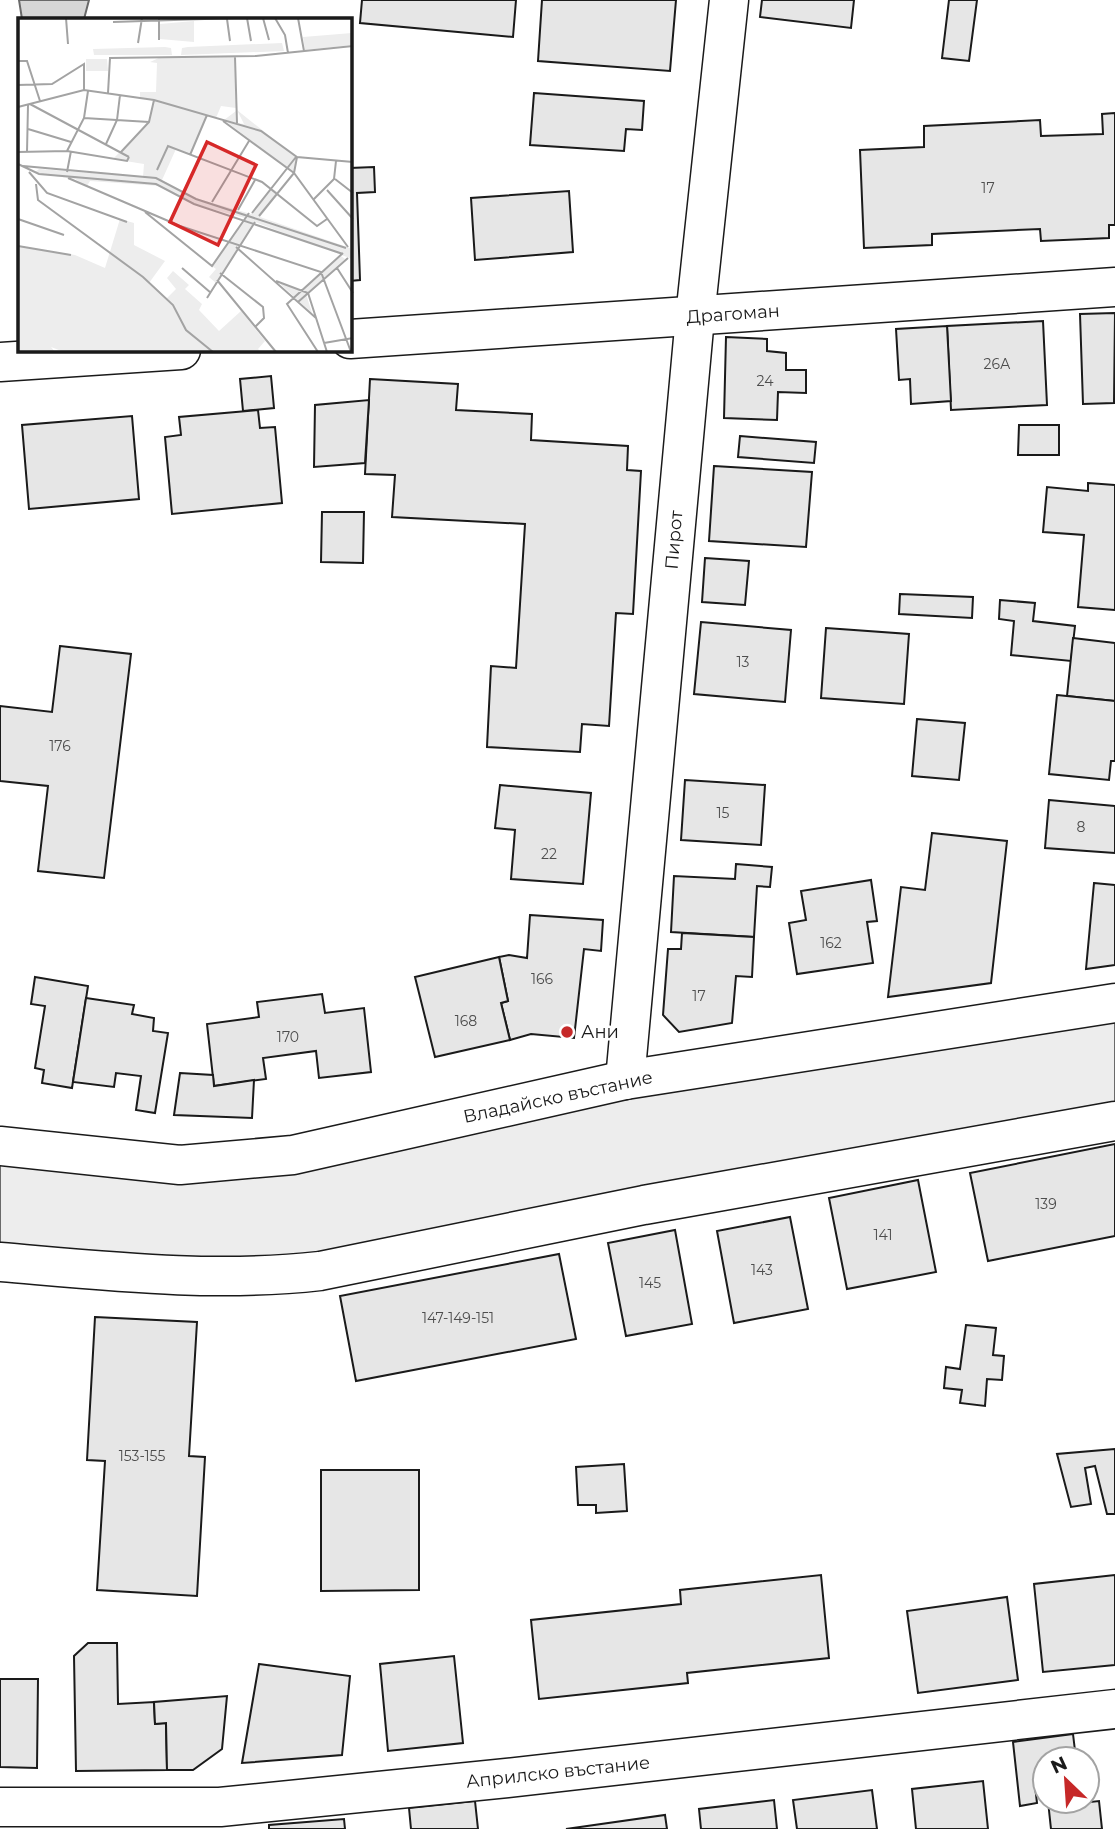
<svg xmlns="http://www.w3.org/2000/svg" width="1115" height="1829" viewBox="0 0 1115 1829" font-family="Montserrat,sans-serif">
  <rect width="100%" height="100%" fill="#fff"/>
  <!-- green -->
  <polygon fill="#ededed" stroke="#6a6a6a" stroke-width="2" points="1115,1003 1115,1121 320,1271 0,1262 0,1146 180,1165"/>
  <!-- water -->
  <polygon fill="#d7d7d7" stroke="#6a6a6a" stroke-width="2" points="19,0 89,0 84,19 22,19"/>
  <!-- building -->
  <g fill="#e6e6e6" stroke="#1a1a1a" stroke-width="2">
    <polygon points="362,0 516,0 513,37 360,23"/>
    <polygon points="542,0 676,0 670,71 538,61"/>
    <polygon points="762,0 854,0 851,28 760,17"/>
    <polygon points="949,0 977,0 969,61 942,58"/>
    <polygon points="534,93 644,101 642,130 626,129 624,151 530,145"/>
    <polygon points="1115,113 1115,225 1109,225 1109,238 1041,241 1040,229 932,234 932,245 864,248 860,150 924,147 924,126 1040,120 1041,136 1103,134 1102,114"/>
    <polygon points="374,167 375,192 357,193 360,280 350,281 350,168"/>
    <polygon points="569,191 573,252 475,260 471,198"/>
    <polygon points="1115,313 1114,403 1083,404 1080,314"/>
    <polygon points="1043,321 1047,405 951,410 947,326"/>
    <polygon points="947,326 951,401 911,404 910,379 899,380 896,329"/>
    <polygon points="726,337 767,339 767,351 786,353 786,370 806,370 806,393 778,392 777,420 724,418"/>
    <polygon points="271,376 274,408 243,411 240,379"/>
    <polygon points="370,379 458,384 456,410 532,414 531,440 628,446 627,470 641,471 633,614 616,613 609,726 582,724 580,752 487,747 491,666 516,668 525,524 392,517 395,475 365,474"/>
    <polygon points="369,400 365,463 314,467 315,405"/>
    <polygon points="258,410 260,428 275,427 282,503 172,514 165,437 181,435 179,417"/>
    <polygon points="132,416 139,499 29,509 22,425"/>
    <polygon points="1019,425 1059,425 1059,455 1018,455"/>
    <polygon points="740,436 816,442 814,463 738,457"/>
    <polygon points="714,466 812,472 806,547 709,541"/>
    <polygon points="1088,483 1115,485 1115,610 1078,607 1084,535 1043,532 1047,487 1088,491"/>
    <polygon points="322,512 364,512 363,563 321,562"/>
    <polygon points="705,558 749,561 745,605 702,602"/>
    <polygon points="900,594 973,597 972,618 899,614"/>
    <polygon points="1000,600 1035,603 1033,621 1075,626 1071,661 1011,655 1014,621 999,619"/>
    <polygon points="701,622 791,630 785,702 694,694"/>
    <polygon points="826,628 909,634 904,704 821,698"/>
    <polygon points="1073,638 1115,643 1115,701 1067,696"/>
    <polygon points="60,646 131,654 104,878 38,871 48,786 0,781 0,706 52,712"/>
    <polygon points="1057,695 1115,701 1115,761 1111,761 1109,780 1049,774"/>
    <polygon points="917,719 965,723 959,780 912,776"/>
    <polygon points="685,780 765,785 761,845 681,840"/>
    <polygon points="500,785 591,793 583,884 511,879 515,830 495,828"/>
    <polygon points="1049,800 1115,806 1115,853 1045,848"/>
    <polygon points="932,833 1007,841 991,983 888,997 901,887 925,890"/>
    <polygon points="736,864 772,867 770,887 757,886 754,937 671,932 674,876 735,879"/>
    <polygon points="871,880 877,921 867,922 873,963 797,974 789,923 806,920 801,891"/>
    <polygon points="1094,883 1115,885 1115,965 1086,969"/>
    <polygon points="530,915 603,920 601,951 584,949 574,1038 531,1034 510,1040 501,1003 508,1001 499,957 509,955 527,958"/>
    <polygon points="682,933 754,937 752,977 736,976 732,1023 679,1032 663,1015 668,949 681,949"/>
    <polygon points="499,957 508,1001 501,1003 510,1040 435,1057 415,977"/>
    <polygon points="35,977 88,986 72,1088 42,1083 44,1070 35,1068 45,1006 31,1004"/>
    <polygon points="322,994 325,1013 364,1008 371,1072 319,1078 316,1051 263,1058 266,1079 214,1086 207,1024 259,1017 257,1002"/>
    <polygon points="86,998 134,1005 132,1014 154,1018 153,1031 168,1033 155,1113 136,1110 141,1076 116,1073 114,1087 73,1082"/>
    <polygon points="180,1073 213,1075 214,1086 254,1080 252,1118 174,1115"/>
    <polygon points="1115,1144 1115,1236 988,1261 970,1173"/>
    <polygon points="918,1180 936,1272 847,1289 829,1198"/>
    <polygon points="790,1217 808,1309 734,1323 717,1231"/>
    <polygon points="675,1230 692,1324 626,1336 608,1243"/>
    <polygon points="559,1254 576,1339 356,1381 340,1296"/>
    <polygon points="95,1317 197,1322 189,1456 205,1457 197,1596 97,1590 105,1461 87,1460"/>
    <polygon points="966,1325 996,1328 993,1355 1004,1356 1002,1380 987,1379 985,1406 960,1403 962,1390 944,1388 946,1367 960,1369"/>
    <polygon points="1115,1449 1115,1514 1107,1514 1095,1466 1085,1468 1091,1504 1071,1507 1057,1454"/>
    <polygon points="624,1464 627,1511 596,1513 596,1505 578,1505 576,1467"/>
    <polygon points="321,1470 419,1470 419,1590 321,1591"/>
    <polygon points="821,1575 829,1658 687,1673 688,1683 539,1699 531,1620 681,1604 680,1590"/>
    <polygon points="1115,1575 1115,1665 1043,1672 1034,1584"/>
    <polygon points="1007,1597 1018,1680 918,1693 907,1611"/>
    <polygon points="88,1643 117,1643 118,1704 154,1702 155,1724 166,1723 167,1770 76,1771 74,1656"/>
    <polygon points="454,1656 463,1743 388,1751 380,1664"/>
    <polygon points="259,1664 350,1676 342,1755 242,1763"/>
    <polygon points="0,1679 38,1679 37,1768 0,1767"/>
    <polygon points="227,1696 222,1749 193,1770 167,1770 166,1723 155,1724 154,1702"/>
    <polygon points="1073,1734 1076,1759 1045,1759 1045,1785 1035,1786 1037,1803 1020,1806 1013,1742"/>
    <polygon points="983,1781 988,1829 916,1829 912,1789"/>
    <polygon points="872,1790 877,1829 797,1829 793,1800"/>
    <polygon points="774,1800 777,1829 701,1829 699,1809"/>
    <polygon points="475,1801 478,1829 411,1829 409,1808"/>
    <polygon points="1048,1801 1072,1801 1072,1804 1099,1801 1102,1829 1051,1829"/>
    <polygon points="665,1815 667,1829 566,1829"/>
    <polygon points="344,1819 345,1829 269,1829 269,1825"/>
  </g>
  <g fill="none" stroke-linecap="round" stroke-linejoin="round">
    <!-- street casing -->
    <g stroke="#1a1a1a" stroke-width="41">
      <g id="street">
        <polyline points="350,339 1115,287"/>
        <polyline points="0,362 181,350"/>
        <polyline points="625,1080 695,317 729,0"/>
        <polyline points="0,1146 180,1165 293,1155 625,1080 1115,1003"/>
        <path d="M0 1262C107 1271 213 1283 320 1271L644 1205 1115 1121"/>
        <polyline points="0,1807 220,1807 507,1778 1115,1709"/>
      </g>
    </g>
    <!-- street -->
    <use href="#street" stroke="#fff" stroke-width="38"/>
  </g>
  <!-- markers -->
  <circle fill="#c62828" stroke="#fff" stroke-width="2.5" cx="567" cy="1032" r="7"/>
  <g text-anchor="middle" stroke-width="5" stroke-linejoin="round" paint-order="stroke">
    <!-- number labels -->
    <g font-size="14" fill="#4d4d4d">
      <text x="988" y="193">17</text>
      <text x="997" y="369">26А</text>
      <text x="765" y="386">24</text>
      <text x="743" y="667">13</text>
      <text x="60" y="751">176</text>
      <text x="723" y="818">15</text>
      <text x="1081" y="832">8</text>
      <text x="549" y="859">22</text>
      <text x="831" y="948">162</text>
      <text x="542" y="984">166</text>
      <text x="699" y="1001">17</text>
      <text x="466" y="1026">168</text>
      <text x="288" y="1042">170</text>
      <text x="1046" y="1209">139</text>
      <text x="883" y="1240">141</text>
      <text x="762" y="1275">143</text>
      <text x="650" y="1288">145</text>
      <text x="458" y="1323">147-149-151</text>
      <text x="142" y="1461">153-155</text>
    </g>
    <!-- street labels -->
    <g font-size="18" fill="#1a1a1a" stroke="#fff">
      <text transform="translate(733 314) rotate(-4)" y="6">Драгоман</text>
      <text transform="translate(674 540) rotate(-85)" y="6">Пирот</text>
      <text transform="translate(558 1097) rotate(-12)" y="6">Владайско въстание</text>
      <text transform="translate(558 1772) rotate(-6)" y="6">Априлско въстание</text>
    </g>
    <!-- poi labels -->
    <g font-size="18" fill="#1a1a1a" stroke="#fff" text-anchor="start">
      <text x="581" y="1038">Ани</text>
    </g>
  </g>
  <!-- overview -->
  <g transform="translate(18 18)">
    <rect width="334" height="334" fill="#fff"/>
    <path d="M176 3V24L142 21V6ZM334 15V27L287 32 285 19ZM264 25 266 33 163 37 164 30 170 29ZM147 29 153 30 154 37H76L75 31ZM143 39H217L218 90 203 88 198 100 189 97 172 137 158 131 144 162 173 179 233 196 253 170 261 175 242 199 332 230 334 241 237 204 198 265 191 259 198 251 194 248 227 200 176 186 142 168 72 163 69 168 57 161 16 155 21 151 125 159 126 146 95 141 131 104 136 82 122 80V74H138L139 45 132 44ZM68 41H89L90 53H68ZM219 92 278 139 276 155 206 102 218 93 219 105 226 106ZM102 201 116 205V227L147 243 131 265 148 281 158 271 149 260 155 253 171 267 167 271 184 286 181 292 201 313 223 293 247 323 240 331 243 334H46L33 329 37 334H0V228L57 237 87 250ZM323 238 327 241 288 276 294 295 261 265 284 272Z" fill="#ededed"/>
    <path fill="none" stroke="#a3a3a3" stroke-width="2" d="M48 0 50 26M141 0V22M229 0 233 23M245 0 251 22M257 0 267 17 270 35M280 0 286 33M209 1 212 23M95 4 217 0M120 25 124 0M217 39 219 105M0 43H9L22 83M0 67 34 66 66 46V72M90 75 92 40 238 38 335 28M12 86 111 139M0 89 66 72 136 82 243 113 279 139 335 144M66 100 131 104M205 103 276 155 330 229M10 111 53 124M88 126 99 102 102 77M49 133 66 100 70 73M0 134 49 133 109 143 111 139M9 134 10 87M103 134 131 104 136 82M172 137 189 97M0 146 21 156 138 166 176 186 325 236M5 148 138 160 178 181 328 230M139 152 150 128 244 164 299 208 309 201M11 154 29 175 109 204M49 154 53 133M50 160 162 208 303 254 333 334M317 161 335 175M18 166 20 182 125 259 155 287 168 312 195 334M309 172 335 201M296 181 316 161 318 143M194 184 231 123M220 192 237 162M127 194 194 248 231 195M234 195 278 139M241 198 276 155 279 139M0 201 46 217M0 228 53 237M218 229 298 300M164 250 193 275M319 250 335 275M202 255 245 289 246 300 238 308M199 262 258 334M258 263 290 275 309 334M189 280 237 204M280 284 330 240M306 325 335 320M300 334 269 286 325 235"/>
    <path fill="#d62828" fill-opacity="0.15" stroke="#d62828" stroke-width="3.5" d="M189 124 238 147 200 227 152 204Z"/>
    <rect width="334" height="334" fill="none" stroke="#1a1a1a" stroke-width="3.5"/>
  </g>
  <!-- north arrow -->
  <g transform="translate(1066 1780) rotate(335)"><circle r="33" fill="#ffffff" stroke="#a3a3a3" stroke-width="2"/>
  <path d="M0-5L12 26L0 18L-12 26Z" fill="#c62828"/>
  <text y="-10" font-size="19" font-weight="bold" text-anchor="middle" fill="#1a1a1a">N</text>
  </g>
</svg>
